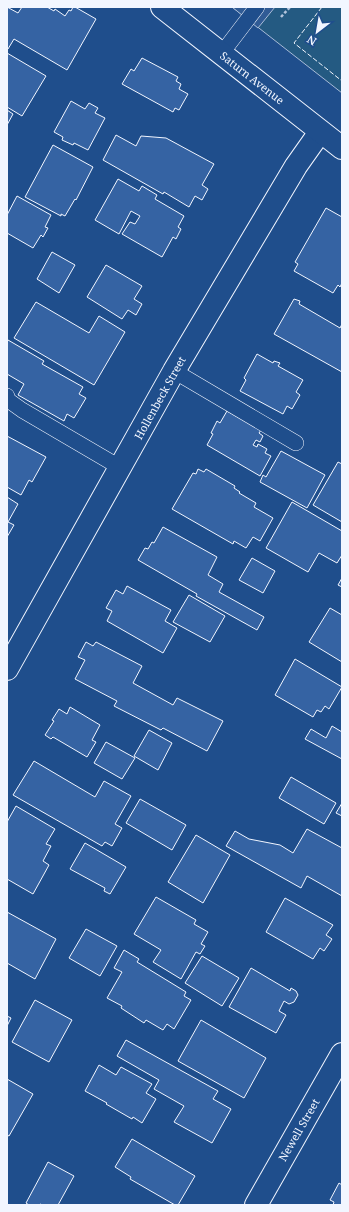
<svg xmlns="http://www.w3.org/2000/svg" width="349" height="1212" viewBox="0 0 349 1212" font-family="'Noto Serif',serif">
  <rect width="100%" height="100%" fill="#1f4e8c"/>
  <!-- green -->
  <polygon fill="#245a82" stroke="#a8bbd7" points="232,7 342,7 342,93"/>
  <!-- parking -->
  <polygon fill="#305b95" stroke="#a8bbd7" points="232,7 275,7 258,28"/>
  <!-- building -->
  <g fill="#3563a3" stroke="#f2f6ff">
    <polygon points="7,7 18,13 22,7 47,7 54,11 55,9 65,16 69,10 71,11 73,7 75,7 96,19 67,70 14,39 8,49 7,48"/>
    <polygon points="7,53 46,76 22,116 7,107"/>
    <polygon points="142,58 178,77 176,81 181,84 179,89 188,94 179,110 175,108 173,112 122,84 131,69 134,71"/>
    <polygon points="71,101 85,109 89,103 98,108 95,113 105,118 88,150 74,143 73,145 62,140 63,137 54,132"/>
    <polygon points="7,110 13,114 7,125"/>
    <polygon points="116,135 136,146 141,136 166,138 214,164 202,185 208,189 202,200 195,196 189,207 164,192 163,194 103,160"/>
    <polygon points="53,145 93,167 76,200 75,199 65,216 61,214 61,216 25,197"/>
    <polygon points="118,179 139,191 142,186 157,195 155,199 184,216 178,227 181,229 176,239 173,237 162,257 122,234 130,222 135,224 140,216 131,211 119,234 95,220"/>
    <polygon points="17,196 51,215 45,227 48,228 43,237 41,235 33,248 7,233 7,215"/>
    <polygon points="326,208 342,217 342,283 340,287 338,285 333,293 294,271 298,264 295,262"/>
    <polygon points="52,252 75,265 59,293 37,279"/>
    <polygon points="106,265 142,286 134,299 142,304 136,315 128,310 122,319 87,297"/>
    <polygon points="294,299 300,301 299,304 340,328 342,324 342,372 274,334"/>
    <polygon points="36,302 89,333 99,316 125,332 94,385 14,338"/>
    <polygon points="8,340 44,361 42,364 83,387 79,394 86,398 74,418 67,414 64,421 18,395 24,384 7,374 7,342"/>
    <polygon points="257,354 273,363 274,361 280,363 278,366 303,380 296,392 300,395 292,409 287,406 283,414 240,391 246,380 244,378"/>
    <polygon points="227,411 261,430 259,433 263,436 260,442 256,440 253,445 257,447 258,444 267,449 265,453 271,456 260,476 207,445 213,434 211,433 217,421 220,423"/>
    <polygon points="7,436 46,457 32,482 29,480 21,495 7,487"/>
    <polygon points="281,451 325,475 307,508 260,482 263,475 266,477"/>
    <polygon points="338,462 342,464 342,522 313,505"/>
    <polygon points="198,469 204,472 206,469 235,486 234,488 240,492 239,493 256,503 254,507 273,518 260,541 253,537 246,548 234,541 233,544 172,509 193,473 196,474"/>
    <polygon points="7,497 18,504 8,522 14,525 7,537"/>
    <polygon points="292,502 342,531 342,555 337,563 319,553 308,572 266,548"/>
    <polygon points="163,527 217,557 208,575 223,584 219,592 264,617 257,630 196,596 197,594 138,560 145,548 148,549 152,542 154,543"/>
    <polygon points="252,558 275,571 263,593 239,580"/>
    <polygon points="342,578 342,587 338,585"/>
    <polygon points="127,586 171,610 165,621 177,628 163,653 107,621 112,611 106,608 116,590 123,594"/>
    <polygon points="189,595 225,616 210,642 173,622"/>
    <polygon points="330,608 342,615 342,662 309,642"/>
    <polygon points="86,642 93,646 96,642 142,666 133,683 173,705 177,698 223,721 207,751 163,728 161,730 114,706 117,701 75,679 85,660 78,657"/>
    <polygon points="295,659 342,687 329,709 325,706 321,712 317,710 313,717 275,695"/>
    <polygon points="70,707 100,725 92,740 96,742 87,757 53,737 51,739 45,735 54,721 52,720 59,709 67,714"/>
    <polygon points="332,726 342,732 342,759 305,739 311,729 326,738"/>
    <polygon points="149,730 172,743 158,770 134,756"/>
    <polygon points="106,742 135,758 122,779 94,763"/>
    <polygon points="34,761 95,797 104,781 131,796 115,824 122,828 112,846 105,842 102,846 13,795"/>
    <polygon points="291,777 336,803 324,824 279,798"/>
    <polygon points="140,799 186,825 172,850 126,823"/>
    <polygon points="342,803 342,816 336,813"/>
    <polygon points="16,806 55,829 46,844 51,846 43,861 49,865 33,894 7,879 7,822"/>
    <polygon points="307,829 342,848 342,896 307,876 301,888 226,846 235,831 249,839 280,845 293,853"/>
    <polygon points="196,835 230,855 203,903 168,882"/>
    <polygon points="85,843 126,867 110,894 104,891 105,888 70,869"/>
    <polygon points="156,897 196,920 194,924 208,932 201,944 205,946 200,954 196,952 181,979 153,962 161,950 134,934"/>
    <polygon points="285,898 333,925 326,935 332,939 324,951 320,948 313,959 266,932"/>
    <polygon points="7,912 56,939 35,979 7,963"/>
    <polygon points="86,929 117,946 100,976 69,958"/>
    <polygon points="124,950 139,959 137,962 186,992 184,996 191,1000 174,1029 167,1024 163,1030 146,1020 144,1023 121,1008 122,1006 107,998 122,972 114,968"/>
    <polygon points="202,956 239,978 222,1006 185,983"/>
    <polygon points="251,968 290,991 291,988 296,991 298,995 294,1002 289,1004 284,1001 279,1011 286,1015 276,1033 229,1007"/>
    <polygon points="35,1000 72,1020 49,1062 12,1042"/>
    <polygon points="7,1016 11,1018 7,1026"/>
    <polygon points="201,1020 266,1058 244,1098 178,1061"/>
    <polygon points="126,1040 218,1091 213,1099 231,1109 212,1143 174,1122 184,1106 154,1089 159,1080 117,1056"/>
    <polygon points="99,1065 116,1075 121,1067 152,1084 146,1093 156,1099 142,1123 133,1117 132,1119 106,1104 107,1103 85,1091"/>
    <polygon points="7,1079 33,1094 9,1136 7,1135"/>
    <polygon points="132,1139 195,1176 178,1205 175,1205 130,1179 131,1177 115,1167"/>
    <polygon points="48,1162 74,1176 58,1205 43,1205 40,1204 40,1205 29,1205 26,1203"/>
    <polygon points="339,1183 342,1185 342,1205 333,1205 334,1202 330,1200"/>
  </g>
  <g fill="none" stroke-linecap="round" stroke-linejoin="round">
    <!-- lane casing -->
    <g stroke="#f2f6ff" stroke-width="16">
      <g id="lane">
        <polyline points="222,53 257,7"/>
        <polyline points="174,371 296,443"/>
        <polyline points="7,396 8,400 22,410 121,468"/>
      </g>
    </g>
    <!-- street casing -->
    <g stroke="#f2f6ff" stroke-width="24">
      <g id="street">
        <polyline points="7,669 174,371 296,166 320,132"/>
        <polyline points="256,1205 342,1054"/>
      </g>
    </g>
    <!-- secondary casing -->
    <g stroke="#f2f6ff" stroke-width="24">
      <polyline id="secondary" points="162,7 342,148"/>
    </g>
    <!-- path -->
    <polyline stroke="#b3c4dc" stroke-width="2.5" stroke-dasharray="3 2" stroke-linecap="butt" points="281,17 290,7"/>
    <!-- lane -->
    <use href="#lane" stroke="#1f4e8c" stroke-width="15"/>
    <!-- street -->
    <use href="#street" stroke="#1f4e8c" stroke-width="22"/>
    <!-- secondary -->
    <use href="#secondary" stroke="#1f4e8c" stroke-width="22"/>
    <!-- fence -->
    <polyline stroke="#f2f6ff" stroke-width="1" stroke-dasharray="5 2" stroke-linecap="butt" points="322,7 294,43 342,81"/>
  </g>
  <g text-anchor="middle" stroke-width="3" stroke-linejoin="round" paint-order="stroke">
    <!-- street labels -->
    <g font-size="11" fill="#f2f6ff" stroke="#1f4e8c">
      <text transform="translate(252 78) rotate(38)" y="4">Saturn Avenue</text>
      <text transform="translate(160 398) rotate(-61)" y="4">Hollenbeck Street</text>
      <text transform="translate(299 1130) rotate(-60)" y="4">Newell Street</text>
    </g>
  </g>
  <!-- border -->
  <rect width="349" height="1212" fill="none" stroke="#f2f6ff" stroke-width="16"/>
  <!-- north arrow -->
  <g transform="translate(317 32) rotate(211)" stroke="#1f4e8c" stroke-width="3" paint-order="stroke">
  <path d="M0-3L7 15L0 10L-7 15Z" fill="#f2f6ff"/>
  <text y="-6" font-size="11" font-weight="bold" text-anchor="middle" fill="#f2f6ff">N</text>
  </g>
</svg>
